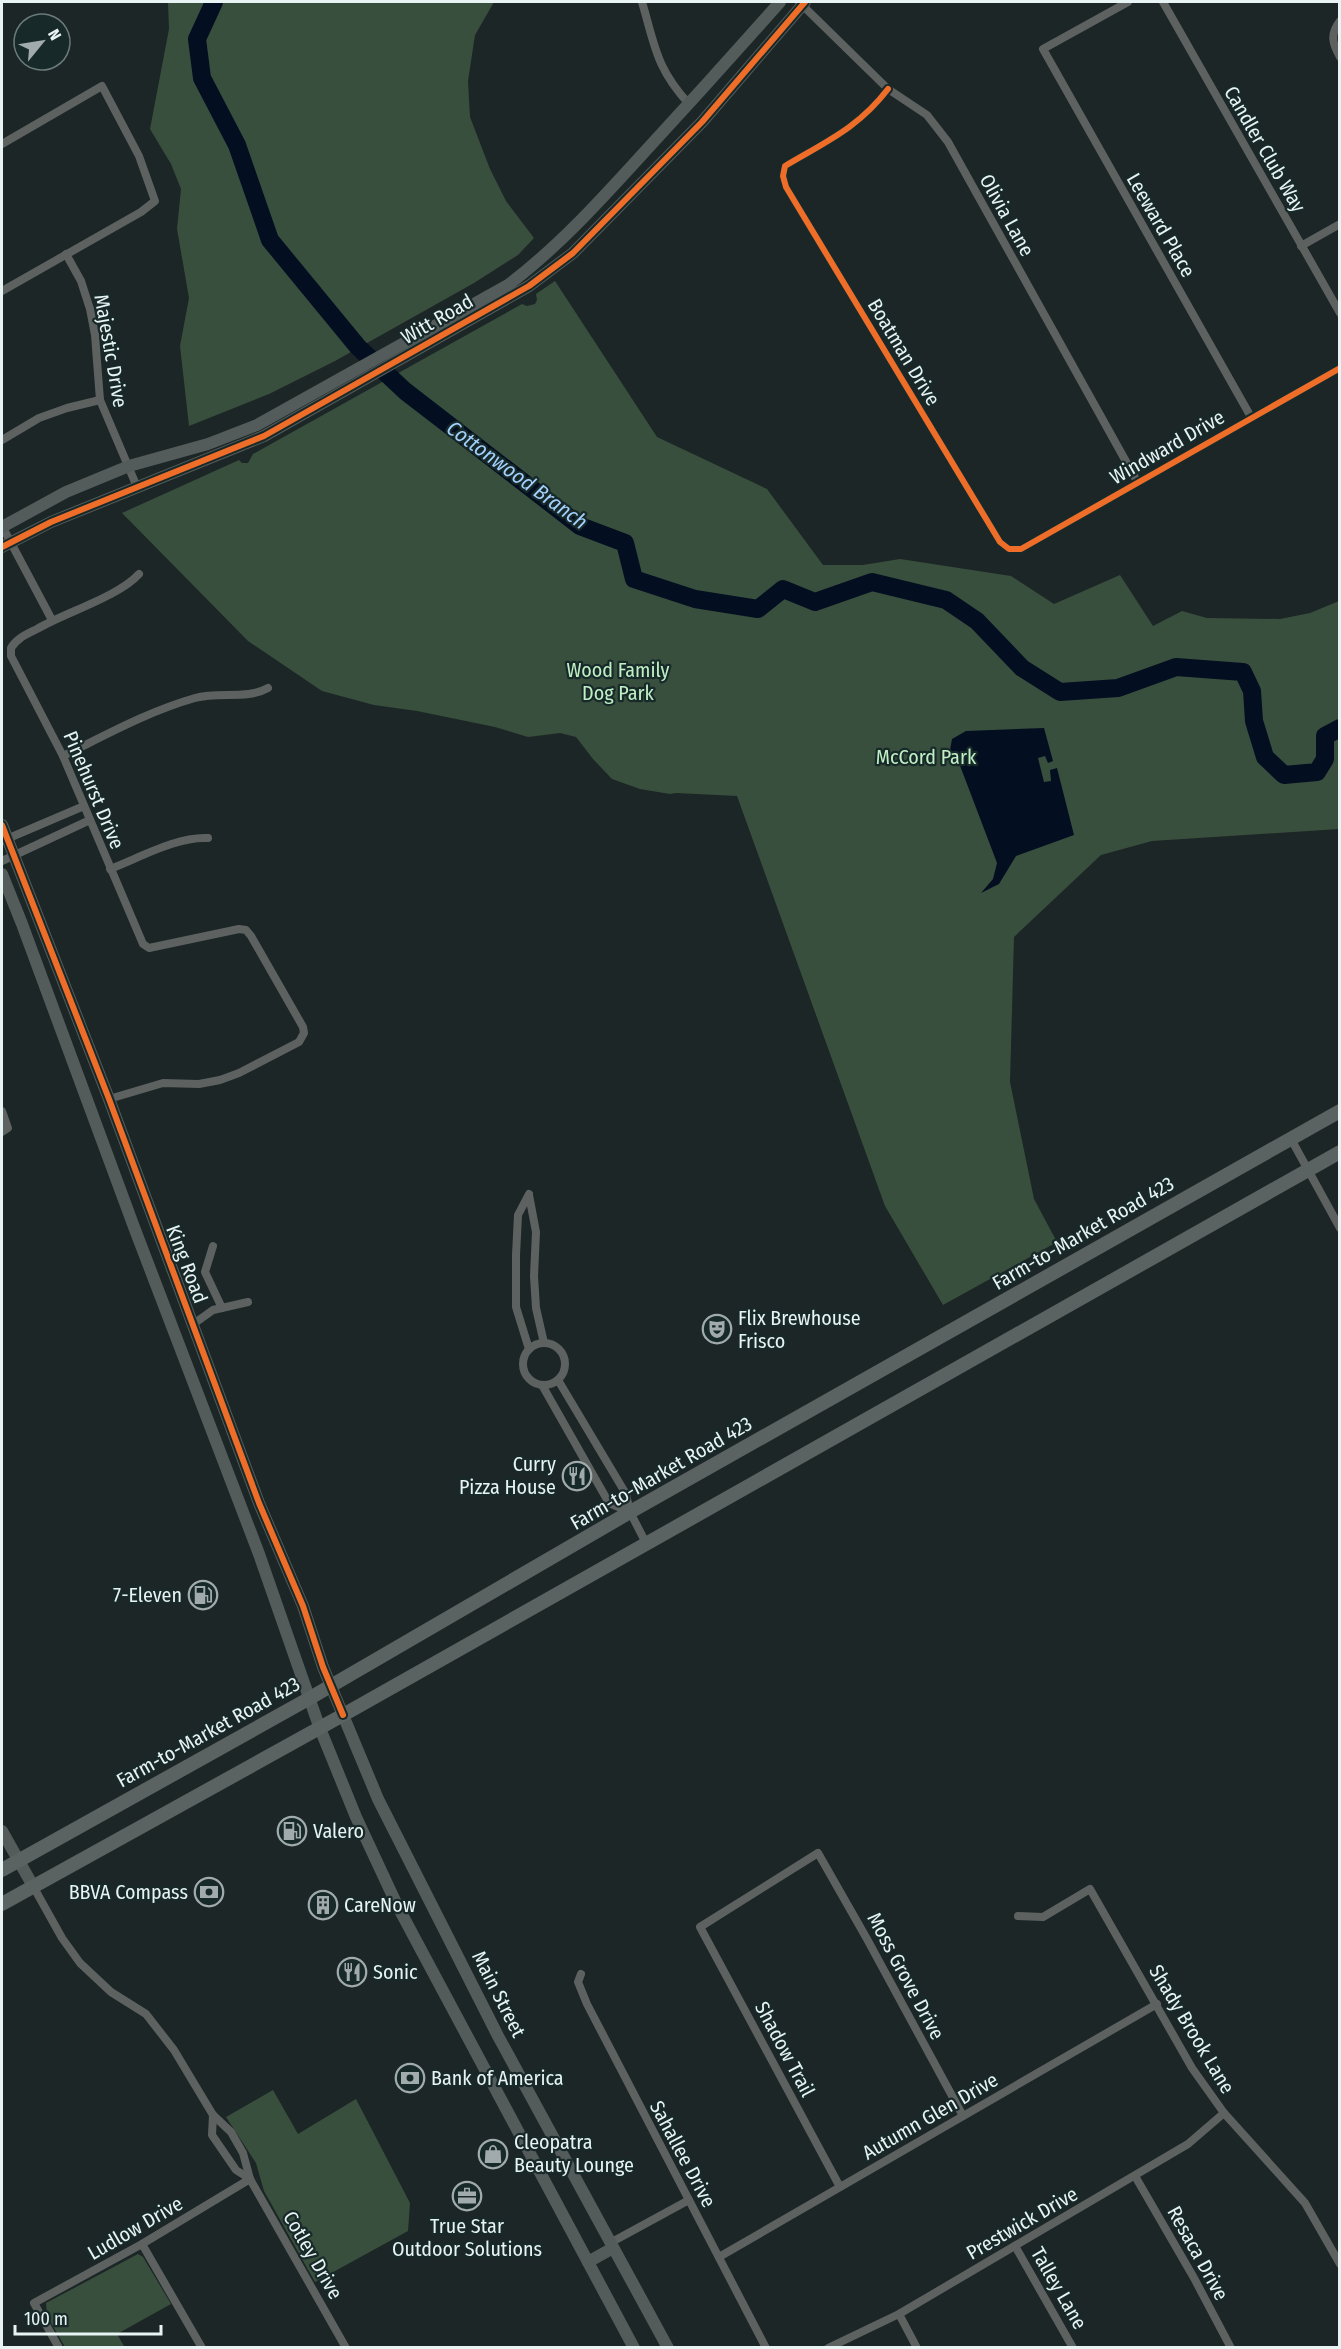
<svg xmlns="http://www.w3.org/2000/svg" width="1341" height="2349" viewBox="0 0 1341 2349" font-family="'Fira Sans Condensed',sans-serif">
  <rect width="100%" height="100%" fill="#1c2626"/>
  <!-- green -->
  <g fill="#394f3d">
    <polygon points="168,2 494,2 475,35 468,81 470,117 490,169 506,201 534,238 518,255 474,283 335,361 269,394 189,426 180,346 189,298 177,229 181,189 171,164 150,129 169,29"/>
    <polygon points="555,281 657,437 767,489 823,565 863,565 900,559 1011,576 1054,604 1120,575 1153,626 1182,611 1207,618 1280,619 1310,613 1339,601 1339,829 1152,841 1101,855 1014,937 1010,1082 1034,1199 1057,1242 943,1305 885,1206 737,796 676,793 670,794 640,789 612,779 593,759 576,737 560,733 528,737 495,727 417,711 374,705 322,691 248,641 122,513 239,460 242,463 248,463 253,454 522,304 527,306 535,304 537,300 536,294"/>
    <polygon points="273,2090 298,2134 356,2099 410,2203 408,2231 315,2282 264,2191 256,2163 226,2117"/>
    <polygon points="138,2254 143,2257 171,2304 117,2334 124,2346 122,2347 65,2347 47,2316 46,2303"/>
  </g>
  <!-- water -->
  <polygon fill="#030f21" points="1044,728 1053,761 1048,763 1045,756 1038,758 1044,782 1051,781 1050,770 1057,768 1074,835 1016,856 999,884 981,893 993,879 997,863 959,763 950,750 952,739 966,731"/>
  <g fill="none" stroke-linecap="round" stroke-linejoin="round">
    <!-- river -->
    <polyline stroke="#030f21" stroke-width="18" points="214,2 197,39 202,78 237,145 270,240 358,347 405,391 580,526 625,543 634,579 695,599 758,609 783,589 815,602 872,582 946,600 977,621 1022,668 1060,692 1118,688 1176,667 1243,672 1252,691 1254,721 1265,757 1284,775 1317,772 1325,759 1325,736 1340,728"/>
    <!-- street -->
    <g stroke="#5d6261" stroke-width="8">
      <path d="M642 2C655 46 656 68 689 104"/>
      <polyline points="799,2 888,89 927,115 948,142 1138,483"/>
      <polyline points="1128,2 1043,49 1251,417"/>
      <polyline points="1163,2 1340,313"/>
      <path d="M1340 21C1330 34 1332 43 1340 57"/>
      <path d="M888 89C858 128 827 141 785 166L783 176 786 187 1000 542 1009 549H1021L1340 368"/>
      <polyline points="2,144 102,86 139,156 155,201 141,212 2,291"/>
      <polyline points="1301,246 1340,224"/>
      <polyline points="66,254 81,281 90,309 95,335 100,400 137,487"/>
      <polyline points="2,440 39,418 67,408 100,400"/>
      <polyline points="2,526 52,620"/>
      <path d="M63 756C106 735 149 711 195 698 219 691 247 700 268 688"/>
      <polyline points="2,841 84,806"/>
      <polyline points="2,861 90,820"/>
      <path d="M110 869C139 858 178 836 208 838"/>
      <path d="M109 1099 163 1083 199 1084 220 1080 239 1073 299 1042 304 1033 303 1027 251 936 246 930 239 929 149 948 143 944 63 756 11 656V648C17 638 27 634 37 629 66 612 118 597 139 574"/>
      <polyline points="2,1111 8,1128 2,1132"/>
      <polyline points="1291,1139 1340,1228"/>
      <polyline points="529,1194 518,1215 516,1255 516,1307 529,1349"/>
      <polyline points="529,1195 536,1232 534,1276 536,1308 544,1343"/>
      <polyline points="213,1246 205,1272 222,1308"/>
      <polyline points="192,1325 213,1310 248,1302"/>
      <circle cx="544" cy="1364" r="21"/>
      <polyline points="558,1380 626,1494 630,1512 646,1543"/>
      <polyline points="542,1385 609,1503 630,1512"/>
      <polyline points="33,1886 62,1938 80,1963 111,1992 146,2014 174,2050 213,2115 231,2132 243,2153 250,2179 346,2348"/>
      <polyline points="1018,1916 1043,1917 1090,1889 1192,2068 1224,2113 1305,2203 1340,2264"/>
      <polyline points="581,1974 578,1982 587,2004 766,2348"/>
      <polyline points="213,2115 212,2135 236,2170 250,2179"/>
      <polyline points="1135,2176 1194,2278 1231,2348"/>
      <polyline points="840,2187 700,1927 818,1853 867,1939 963,2116"/>
      <polyline points="610,2243 689,2200"/>
      <polyline points="142,2244 202,2348"/>
      <polyline points="1015,2246 1073,2348"/>
      <polyline points="719,2257 1157,2004"/>
      <polyline points="899,2314 917,2348"/>
      <polyline points="59,2348 34,2303 142,2244 250,2179"/>
      <polyline points="828,2348 899,2314 1188,2144 1224,2113"/>
    </g>
    <!-- secondary -->
    <g stroke="#535c5a" stroke-width="12">
      <path d="M2 527 66 492 129 466 208 444 257 425 508 285C557 248 598 203 639 158 687 106 734 54 780 2"/>
      <polyline points="2,547 51,522 264,436 529,286 573,253 702,122 805,2"/>
      <polyline points="2,825 109,1099 259,1503 303,1606 323,1667 378,1799 498,2036 668,2348"/>
      <polyline points="2,874 22,924 134,1227 259,1554 319,1726 356,1817 397,1905 634,2348"/>
      <polyline points="2,1831 33,1886"/>
      <polyline points="588,2262 613,2248"/>
    </g>
    <!-- primary -->
    <g stroke="#5b6362" stroke-width="14">
      <polyline points="2,1870 310,1698 630,1512 1340,1111"/>
      <polyline points="2,1904 343,1715 1340,1152"/>
    </g>
    <!-- cycleway casing -->
    <g stroke="#18292a" stroke-width="10">
      <g id="cycleway">
        <path d="M888 89C858 128 827 141 785 166L783 176 786 187 1000 542 1009 549H1021L1340 368"/>
        <polyline points="2,547 51,522 264,436 529,286 573,253 702,122 805,2"/>
        <polyline points="2,825 109,1099 259,1503 303,1606 323,1667 343,1715"/>
      </g>
    </g>
    <!-- cycleway -->
    <use href="#cycleway" stroke="#ee6e29" stroke-width="6"/>
  </g>
  <!-- icons -->
  <defs>
    <g id="theatre-ring" transform="scale(1.5)"><circle r="9.5" fill="#18292a" stroke="#a1abab" stroke-width="1.5"/><path d="M-5-5.5Q0-4 5-5.5V0Q5 5 0 6Q-5 5-5 0ZM-3.3-2.5H-1v1.5H-3.3ZM1-2.5H3.3v1.5H1ZM-2.8 1Q0 5.5 2.8 1Z" fill="#a1abab"/></g>
    <g id="restaurant-ring" transform="scale(1.5)"><circle r="9.5" fill="#18292a" stroke="#a1abab" stroke-width="1.5"/><path d="M-5-6h1v4h1v-4h1v4h1v-4h1v5L-1.5 .5V6h-2V.5L-5-1ZM5-6V6H3V1.5H1.5Q1.5-4 5-6Z" fill="#a1abab"/></g>
    <g id="fuel-ring" transform="scale(1.5)"><circle r="9.5" fill="#18292a" stroke="#a1abab" stroke-width="1.5"/><path d="M-5.5-6h7V0h2V4h1.3V-2.5L3-4.5l.8-.8L6-3V5H2.5V1h-1V6h-7ZM-4.2-4.7v3.2H.2V-4.7Z" fill="#a1abab"/></g>
    <g id="bank-ring" transform="scale(1.5)"><circle r="9.5" fill="#18292a" stroke="#a1abab" stroke-width="1.5"/><path d="M-6-4H6V4H-6ZM0-2.3a2.3 2.3 0 1 0 0 4.6a2.3 2.3 0 1 0 0-4.6Z" fill="#a1abab"/></g>
    <g id="building-ring" transform="scale(1.5)"><circle r="9.5" fill="#18292a" stroke="#a1abab" stroke-width="1.5"/><path d="M-4-6H4V6H1V3H-1V6H-4ZM-2.5-4.3h1.7v1.8h-1.7ZM.8-4.3h1.7v1.8H.8ZM-2.5-1h1.7V.8h-1.7ZM.8-1h1.7V.8H.8Z" fill="#a1abab"/></g>
    <g id="shop-ring" transform="scale(1.5)"><circle r="9.5" fill="#18292a" stroke="#a1abab" stroke-width="1.5"/><path d="M-5-2.5h2.3a2.7 3.5 0 0 1 5.4 0H5L5.5 6h-11ZM-1.5-2.5h3a1.5 2.3 0 0 0-3 0Z" fill="#a1abab"/></g>
    <g id="office-ring" transform="scale(1.5)"><circle r="9.5" fill="#18292a" stroke="#a1abab" stroke-width="1.5"/><path d="M-6-3h4V-5.5h4V-3h4V5H-6ZM-1-4.5V-3h2v-1.5ZM-6 0V1H6V0Z" fill="#a1abab"/></g>
  </defs>
  <g fill-rule="evenodd">
    <use href="#theatre-ring" x="717" y="1329"/>
    <use href="#restaurant-ring" x="577" y="1476"/>
    <use href="#fuel-ring" x="203" y="1595"/>
    <use href="#fuel-ring" x="292" y="1831"/>
    <use href="#bank-ring" x="209" y="1892"/>
    <use href="#building-ring" x="323" y="1905"/>
    <use href="#restaurant-ring" x="352" y="1972"/>
    <use href="#bank-ring" x="410" y="2078"/>
    <use href="#shop-ring" x="493" y="2154"/>
    <use href="#office-ring" x="467" y="2196"/>
  </g>
  <g text-anchor="middle" stroke-width="4.5" stroke-linejoin="round" paint-order="stroke">
    <!-- street labels -->
    <g font-size="20" fill="#e8f3f3" stroke="#18292a">
      <text transform="translate(1265 149) rotate(60)" y="7">Candler Club Way</text>
      <text transform="translate(1007 215) rotate(61)" y="7">Olivia Lane</text>
      <text transform="translate(1161 225) rotate(60)" y="7">Leeward Place</text>
      <text transform="translate(437 319) rotate(-30)" y="7">Witt Road</text>
      <text transform="translate(111 351) rotate(80)" y="7">Majestic Drive</text>
      <text transform="translate(904 352) rotate(59)" y="7">Boatman Drive</text>
      <text transform="translate(1167 447) rotate(-30)" y="7">Windward Drive</text>
      <text transform="translate(94 790) rotate(67)" y="7">Pinehurst Drive</text>
      <text transform="translate(1083 1233) rotate(-30)" y="7">Farm-to-Market Road 423</text>
      <text transform="translate(187 1264) rotate(69)" y="7">King Road</text>
      <text transform="translate(661 1473) rotate(-30)" y="7">Farm-to-Market Road 423</text>
      <text transform="translate(208 1732) rotate(-29)" y="7">Farm-to-Market Road 423</text>
      <text transform="translate(906 1976) rotate(62)" y="7">Moss Grove Drive</text>
      <text transform="translate(499 1994) rotate(63)" y="7">Main Street</text>
      <text transform="translate(1192 2029) rotate(59)" y="7">Shady Brook Lane</text>
      <text transform="translate(785 2049) rotate(62)" y="7">Shadow Trail</text>
      <text transform="translate(930 2116) rotate(-30)" y="7">Autumn Glen Drive</text>
      <text transform="translate(683 2154) rotate(62)" y="7">Sahallee Drive</text>
      <text transform="translate(1022 2223) rotate(-30)" y="7">Prestwick Drive</text>
      <text transform="translate(135 2228) rotate(-30)" y="7">Ludlow Drive</text>
      <text transform="translate(1198 2253) rotate(61)" y="7">Resaca Drive</text>
      <text transform="translate(313 2255) rotate(60)" y="7">Cotley Drive</text>
      <text transform="translate(1059 2288) rotate(60)" y="7">Talley Lane</text>
    </g>
    <!-- park labels -->
    <g font-size="20" fill="#bff0c4" stroke="#18292a">
      <text x="618" y="677">Wood Family<tspan x="618" dy="23">Dog Park</tspan></text>
      <text x="926" y="764">McCord Park</text>
    </g>
    <!-- poi labels -->
    <g font-size="20" fill="#e8f3f3" stroke="#18292a" text-anchor="start">
      <text x="738" y="1325">Flix Brewhouse<tspan x="738" dy="23">Frisco</tspan></text>
      <text x="556" y="1471" text-anchor="end">Curry<tspan x="556" dy="23">Pizza House</tspan></text>
      <text x="182" y="1602" text-anchor="end">7-Eleven</text>
      <text x="313" y="1838">Valero</text>
      <text x="188" y="1899" text-anchor="end">BBVA Compass</text>
      <text x="344" y="1912">CareNow</text>
      <text x="373" y="1979">Sonic</text>
      <text x="431" y="2085">Bank of America</text>
      <text x="514" y="2149">Cleopatra<tspan x="514" dy="23">Beauty Lounge</tspan></text>
      <text x="467" y="2233" text-anchor="middle">True Star<tspan x="467" dy="23">Outdoor Solutions</tspan></text>
    </g>
    <!-- water labels -->
    <g font-size="21" font-style="italic" fill="#a3d1fd" stroke="#18292a">
      <text transform="translate(517 475) rotate(36)" y="7">Cottonwood Branch</text>
    </g>
  </g>
  <!-- border -->
  <rect width="1341" height="2349" fill="none" stroke="#e8f3f3" stroke-width="6"/>
  <!-- north arrow -->
  <g transform="translate(42 42) rotate(60)"><circle r="28" fill="#18292a" stroke="#6b7a7a" stroke-width="1.5"/>
  <path d="M0-4.5L10 22L0 15L-10 22Z" fill="#a1abab"/>
  <text y="-9" font-size="16" font-weight="bold" text-anchor="middle" fill="#e8f3f3">N</text>
  </g>
  <!-- scale -->
  <path d="M15 2325v9h146v-9" fill="none" stroke="#e8f3f3" stroke-width="3"/>
  <text x="24" y="2325" font-size="18" fill="#e8f3f3" stroke="#18292a" stroke-width="4.5" paint-order="stroke">100 m</text>
</svg>
